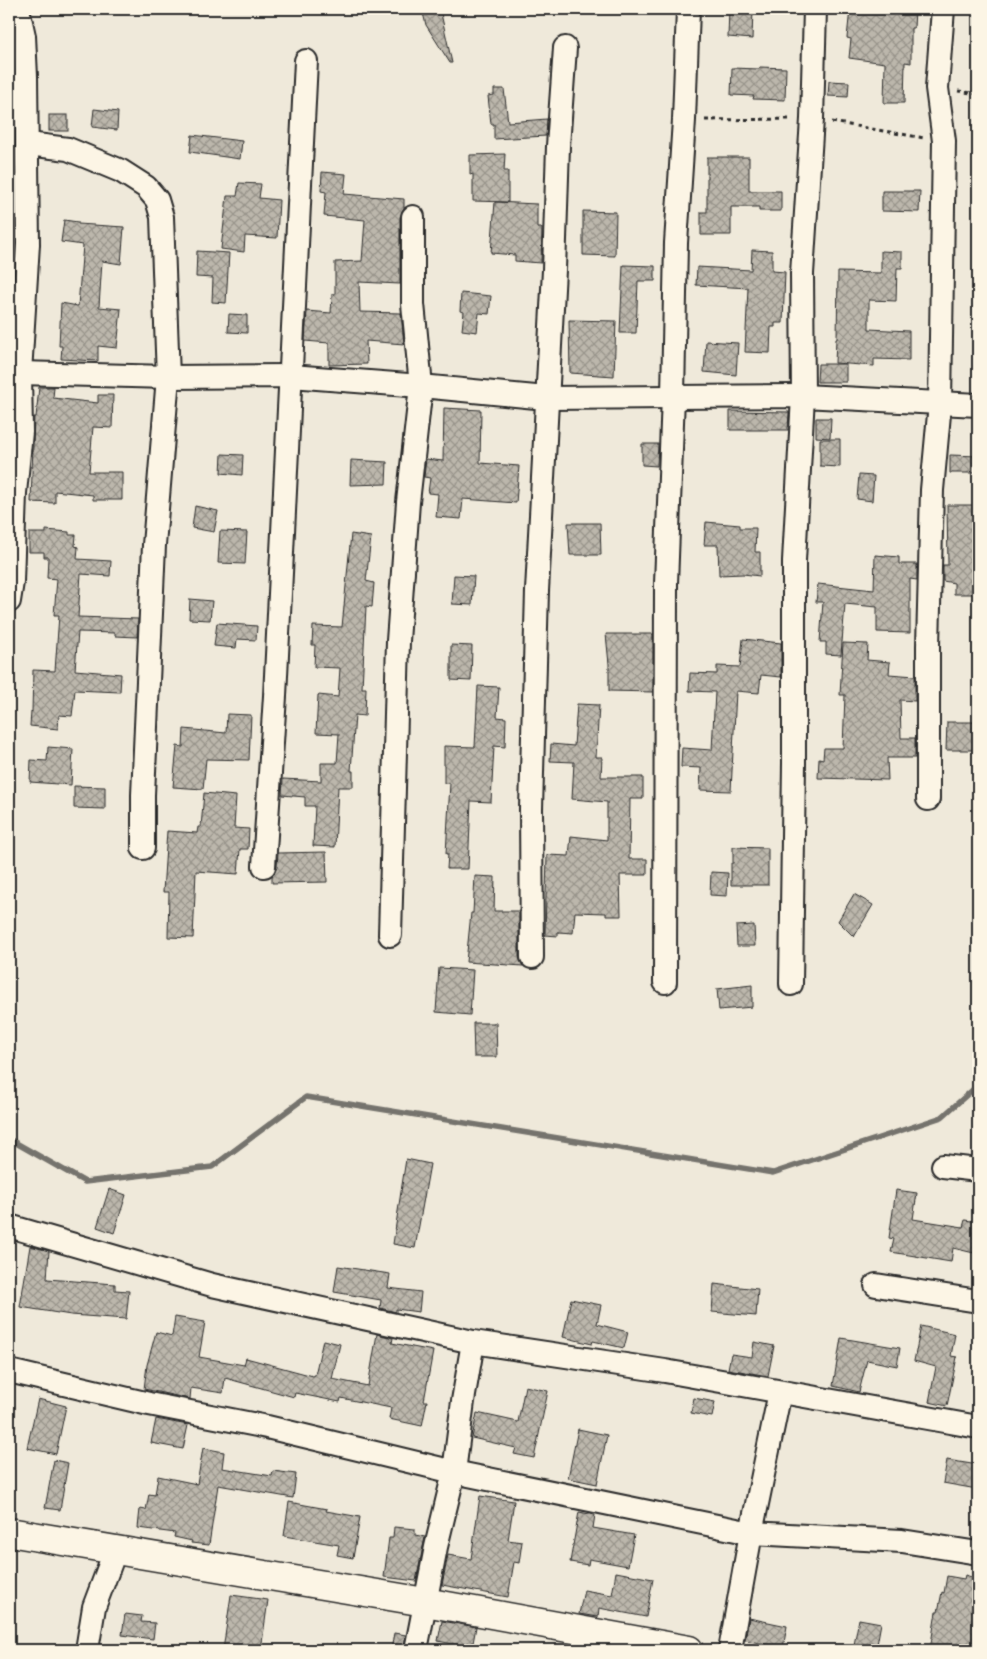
<svg xmlns="http://www.w3.org/2000/svg" width="987" height="1659" viewBox="0 0 987 1659" font-family="'Gochi Hand',sans-serif">
  <defs>
    <pattern id="building-cross-hatch" width="8" height="8" patternUnits="userSpaceOnUse" patternTransform="scale(1.25)"><rect width="8" height="8" fill="#bcb7ac"/><path d="M0 0l8 8M0 8l8-8" fill="none" stroke="#99958c"/></pattern>
  </defs>
  <rect width="100%" height="100%" fill="#efe9da"/>
  <filter id="ink" filterUnits="userSpaceOnUse"><feTurbulence type="fractalNoise" baseFrequency=".02" numOctaves="2"/><feDisplacementMap in="SourceGraphic" scale="10" xChannelSelector="R" yChannelSelector="G"/><feConvolveMatrix kernelMatrix="1 2 1 2 8 2 1 2 1" color-interpolation-filters="sRGB"/></filter>
  <g filter="url(#ink)">
    <g fill="none" stroke-linecap="round" stroke-linejoin="round">
      <!-- stream -->
      <polyline stroke="#75736d" stroke-width="5.5" points="9,1139 85,1182 212,1167 306,1097 773,1173 942,1117 978,1085"/>
    </g>
    <!-- building -->
    <g fill="url(#building-cross-hatch)" stroke="#2b2b2b">
      <polygon points="422,9 440,9 452,63 450,63 426,25"/>
      <polygon points="729,9 753,9 752,39 728,37"/>
      <polygon points="850,9 915,9 914,28 911,28 911,63 905,62 904,103 884,103 885,63 849,58 851,39 847,38"/>
      <polygon points="760,67 786,68 785,100 753,99 754,96 731,95 732,68 759,69"/>
      <polygon points="829,81 849,82 848,97 828,96"/>
      <polygon points="494,89 504,89 508,122 547,119 546,136 494,139 494,124 491,124 488,96 494,95"/>
      <polygon points="94,109 118,112 117,130 92,127"/>
      <rect x="49" y="115" width="19" height="16"/>
      <polygon points="192,135 242,141 240,159 190,152"/>
      <polygon points="14,148 14,168 9,168 9,149"/>
      <polygon points="505,154 504,171 508,171 508,202 473,201 473,174 470,175 470,155"/>
      <polygon points="707,157 749,157 749,191 781,191 781,211 759,211 759,207 731,207 731,235 701,235 701,212 707,212"/>
      <polygon points="322,172 346,174 344,194 404,199 404,208 400,217 400,284 359,282 360,312 401,313 404,344 366,341 367,364 329,365 329,343 305,341 307,311 331,313 332,294 335,294 335,262 362,261 365,220 324,216 326,192 321,191"/>
      <polygon points="239,183 261,184 259,198 279,200 277,238 245,236 244,252 221,249 227,196 237,196"/>
      <polygon points="882,191 920,191 919,212 882,211"/>
      <polygon points="495,202 537,204 537,228 542,228 541,263 515,261 515,255 491,253"/>
      <polygon points="583,211 616,212 615,256 583,255"/>
      <polygon points="64,220 78,222 78,224 124,227 121,264 102,261 99,307 121,309 117,348 98,346 98,361 61,359 62,346 59,346 61,303 78,306 83,245 61,242"/>
      <polygon points="752,250 772,251 772,271 785,272 783,323 775,323 775,327 771,327 770,353 745,352 748,288 696,285 697,267 751,270"/>
      <polygon points="197,251 229,253 226,303 212,302 213,278 196,277"/>
      <polygon points="881,251 902,252 902,268 897,268 896,301 869,300 869,329 909,331 909,360 874,359 874,366 835,363 836,339 837,339 838,272 881,273"/>
      <polygon points="623,265 655,266 655,281 638,281 636,333 620,333"/>
      <polygon points="461,293 491,296 489,314 479,313 477,332 462,330 464,312 460,311"/>
      <polygon points="229,314 247,315 247,333 228,332"/>
      <polygon points="569,320 616,321 614,376 570,373"/>
      <polygon points="706,341 738,343 736,375 704,372"/>
      <polygon points="818,364 846,364 846,382 817,382"/>
      <polygon points="39,387 54,387 53,398 98,403 98,395 113,395 112,428 93,427 89,472 122,472 122,500 93,500 93,495 55,491 55,503 31,502 34,417 36,417"/>
      <polygon points="444,408 481,410 480,463 519,466 516,503 463,499 461,519 436,517 438,494 428,493 430,478 424,477 426,459 443,461"/>
      <polygon points="730,411 789,412 788,430 730,430"/>
      <polygon points="816,418 831,418 830,438 816,437"/>
      <polygon points="820,439 840,439 840,467 820,466"/>
      <polygon points="642,444 658,444 657,466 642,465"/>
      <polygon points="222,454 243,455 242,475 221,473"/>
      <polygon points="950,455 978,456 978,473 950,473"/>
      <polygon points="351,460 387,462 386,484 350,485"/>
      <polygon points="859,475 874,476 872,501 857,499"/>
      <polygon points="947,505 978,505 978,553 975,553 977,594 954,594 954,583 943,581 943,565 948,565"/>
      <polygon points="195,506 218,511 214,532 192,528"/>
      <polygon points="706,522 740,525 740,528 756,528 755,552 760,552 760,576 743,574 719,575 718,545 704,545"/>
      <polygon points="568,523 600,523 601,555 570,555"/>
      <polygon points="46,530 69,532 69,535 76,535 75,546 78,547 77,559 111,561 110,576 81,574 78,617 138,619 137,637 115,636 115,633 78,632 75,670 121,674 120,692 75,690 72,716 59,715 58,729 30,726 31,711 32,712 33,670 55,671 59,615 54,615 57,579 47,578 48,557 44,557 44,552 29,552 29,533 46,533"/>
      <polygon points="220,531 247,532 245,564 218,563"/>
      <polygon points="351,534 371,537 366,581 374,583 372,607 366,606 362,688 366,688 365,716 355,715 351,771 353,771 353,787 338,787 335,847 313,846 315,806 305,806 305,797 282,795 283,779 321,781 321,763 337,763 339,734 316,733 318,695 338,697 340,668 314,667 315,645 312,645 313,626 342,627"/>
      <polygon points="875,555 899,557 899,564 917,564 917,580 910,579 910,633 877,632 877,607 845,604 841,655 826,654 826,642 820,642 823,602 816,602 818,584 874,590"/>
      <polygon points="454,575 474,576 472,605 452,604"/>
      <polygon points="190,599 212,601 210,620 189,619"/>
      <polygon points="217,623 257,626 256,640 237,639 236,648 214,646"/>
      <polygon points="606,634 653,634 653,692 609,691 609,664"/>
      <polygon points="743,639 781,643 781,677 761,675 759,693 736,691 731,791 700,790 701,768 681,767 682,748 712,750 715,692 689,691 690,673 717,674 717,666 740,667"/>
      <polygon points="843,643 868,644 867,660 890,662 889,674 915,676 915,701 900,700 901,738 915,738 915,758 887,758 888,780 818,778 819,758 823,759 824,748 843,748 845,695 840,695"/>
      <polygon points="451,645 472,646 471,681 451,680"/>
      <polygon points="478,686 499,687 497,717 506,718 505,747 494,746 491,802 471,801 468,869 447,869 448,854 446,854 450,783 444,783 444,746 475,747"/>
      <polygon points="577,704 599,705 596,757 602,757 601,777 643,777 643,799 630,799 629,859 647,859 647,875 620,875 621,916 606,916 606,913 575,912 573,933 558,932 558,936 545,935 547,855 569,856 571,836 607,840 607,802 572,799 574,762 550,761 551,744 574,746"/>
      <polygon points="227,714 251,715 249,760 206,759 203,789 173,787 177,746 183,747 184,729 226,733"/>
      <polygon points="947,722 978,722 978,750 946,750"/>
      <polygon points="48,747 73,749 71,785 30,782 31,760 47,761"/>
      <polygon points="74,786 105,787 105,809 74,808"/>
      <polygon points="204,793 236,796 234,828 249,829 248,849 240,849 238,874 196,871 193,938 168,937 169,892 163,892 167,831 197,833 198,827 201,827"/>
      <polygon points="733,847 768,848 768,885 731,885 731,863 733,863"/>
      <polygon points="326,852 327,882 272,883 272,876 277,867 278,853"/>
      <polygon points="711,872 728,873 727,896 710,895"/>
      <polygon points="475,876 495,877 494,911 519,911 519,957 523,966 466,962 471,913 473,913"/>
      <polygon points="854,894 873,905 854,937 838,921"/>
      <polygon points="754,925 755,946 737,946 736,926"/>
      <polygon points="439,968 473,970 470,1015 436,1012"/>
      <polygon points="752,985 752,1007 719,1010 717,989"/>
      <polygon points="473,1023 496,1023 497,1057 474,1057"/>
      <polygon points="406,1159 430,1164 415,1248 393,1244"/>
      <polygon points="109,1189 126,1195 114,1233 97,1227"/>
      <polygon points="896,1190 917,1193 913,1219 963,1227 965,1220 978,1222 978,1254 953,1248 951,1262 891,1252 894,1239 889,1238"/>
      <polygon points="30,1246 49,1251 47,1279 115,1284 115,1290 129,1291 126,1319 71,1315 20,1307"/>
      <polygon points="338,1266 390,1274 388,1288 421,1292 419,1312 396,1309 396,1312 380,1308 381,1300 334,1292"/>
      <polygon points="714,1284 758,1289 756,1316 712,1312"/>
      <polygon points="571,1299 601,1305 597,1324 628,1332 624,1348 593,1341 592,1344 563,1337"/>
      <polygon points="175,1317 205,1322 199,1357 244,1365 246,1358 313,1376 315,1375 323,1340 340,1344 332,1379 368,1386 377,1334 393,1338 392,1343 433,1351 424,1401 427,1401 422,1426 389,1419 391,1408 341,1398 340,1402 295,1393 294,1397 225,1378 223,1393 191,1388 190,1399 144,1389 147,1365 156,1332 172,1336"/>
      <polygon points="921,1326 955,1334 951,1356 957,1357 947,1406 929,1402 936,1367 914,1361"/>
      <polygon points="841,1338 900,1348 897,1366 867,1360 859,1392 833,1386"/>
      <polygon points="754,1342 774,1346 768,1376 728,1369 731,1354 752,1357"/>
      <polygon points="525,1386 548,1391 534,1458 514,1454 516,1448 472,1438 477,1413 518,1422"/>
      <polygon points="694,1398 715,1402 712,1417 691,1413"/>
      <polygon points="38,1399 66,1406 56,1454 27,1448"/>
      <polygon points="156,1419 188,1425 183,1449 151,1443"/>
      <polygon points="578,1429 607,1435 597,1484 568,1478"/>
      <polygon points="203,1448 224,1452 222,1468 272,1476 273,1471 296,1474 293,1498 218,1485 209,1545 191,1543 192,1541 174,1537 175,1533 138,1528 140,1509 146,1510 149,1494 155,1495 158,1476 197,1484"/>
      <polygon points="54,1460 68,1463 60,1510 45,1508"/>
      <polygon points="947,1460 978,1465 977,1489 943,1483"/>
      <polygon points="480,1496 514,1501 508,1540 522,1542 519,1563 514,1562 508,1597 442,1585 448,1555 471,1559"/>
      <polygon points="289,1502 327,1509 326,1511 360,1517 353,1558 337,1555 339,1545 284,1536"/>
      <polygon points="579,1512 595,1515 593,1528 634,1535 628,1566 589,1559 588,1565 570,1562"/>
      <polygon points="394,1527 415,1529 415,1535 425,1537 416,1581 384,1577 389,1538 393,1538"/>
      <polygon points="616,1572 653,1579 646,1617 599,1608 598,1617 579,1614 584,1590 612,1595"/>
      <polygon points="965,1575 978,1579 978,1650 930,1650 936,1612 938,1612 942,1592 944,1593 947,1576 964,1579"/>
      <polygon points="231,1595 268,1600 261,1650 223,1650"/>
      <polygon points="125,1614 142,1616 141,1622 155,1623 153,1639 122,1635"/>
      <polygon points="749,1618 787,1626 783,1648 745,1640"/>
      <polygon points="859,1619 881,1623 876,1650 853,1650"/>
      <polygon points="442,1621 476,1627 472,1648 438,1641"/>
      <polygon points="394,1633 406,1635 403,1650 391,1650"/>
    </g>
    <g fill="none" stroke-linecap="round" stroke-linejoin="round">
      <!-- street casing -->
      <g stroke="#2b2b2b" stroke-width="26">
        <g id="street">
          <polyline points="28,144 68,149 121,171 146,187 157,200 162,217 168,377 154,545 143,795 143,848"/>
          <polyline points="20,373 168,377 291,376 421,386 546,398 803,396 978,405"/>
          <polyline points="9,601 12,582 15,493 21,432 20,373 28,244 26,77 24,36 18,9"/>
          <polyline points="928,799 928,646 932,490 940,403 944,141 937,88 943,9"/>
          <polyline points="264,866 275,696 306,61"/>
          <polyline points="390,935 398,641 408,502 421,386 413,304 413,217"/>
          <polyline points="532,957 531,809 537,591 554,270 558,146 565,48"/>
          <polyline points="665,982 666,584 673,396 676,243 684,120 688,9"/>
          <polyline points="791,984 794,763 794,561 803,396 802,274 812,119 815,9"/>
          <polyline points="943,1166 978,1170"/>
          <polyline points="9,1226 212,1285 473,1342 665,1371 978,1427"/>
          <polyline points="876,1285 978,1301"/>
          <polyline points="9,1371 149,1404 267,1427 454,1472 751,1533 902,1541 978,1553"/>
          <polyline points="87,1650 94,1607 111,1562 112,1548"/>
          <polyline points="416,1650 436,1547 454,1472 463,1401 473,1342"/>
          <polyline points="730,1650 751,1533 780,1392"/>
        </g>
      </g>
      <!-- secondary casing -->
      <g stroke="#2b2b2b" stroke-width="31">
        <polyline id="secondary" points="9,1532 425,1602 689,1650"/>
      </g>
      <!-- path -->
      <g stroke="#2b2b2b" stroke-width="3" stroke-dasharray="4 4" stroke-linecap="butt">
        <polyline points="958,91 978,94"/>
        <polyline points="705,120 793,119"/>
        <polyline points="832,122 924,138"/>
      </g>
      <!-- street -->
      <use href="#street" stroke="#fcf5e5" stroke-width="22"/>
      <!-- secondary -->
      <use href="#secondary" stroke="#fcf5e5" stroke-width="28"/>
    </g>
  </g>
  <!-- margin -->
  <rect width="987" height="1659" fill="none" stroke="#fcf5e5" stroke-width="30"/>
  <rect x="15" y="15" width="957" height="1629" fill="none" stroke="#2b2b2b" stroke-width="2" filter="url(#ink)"/>
</svg>
